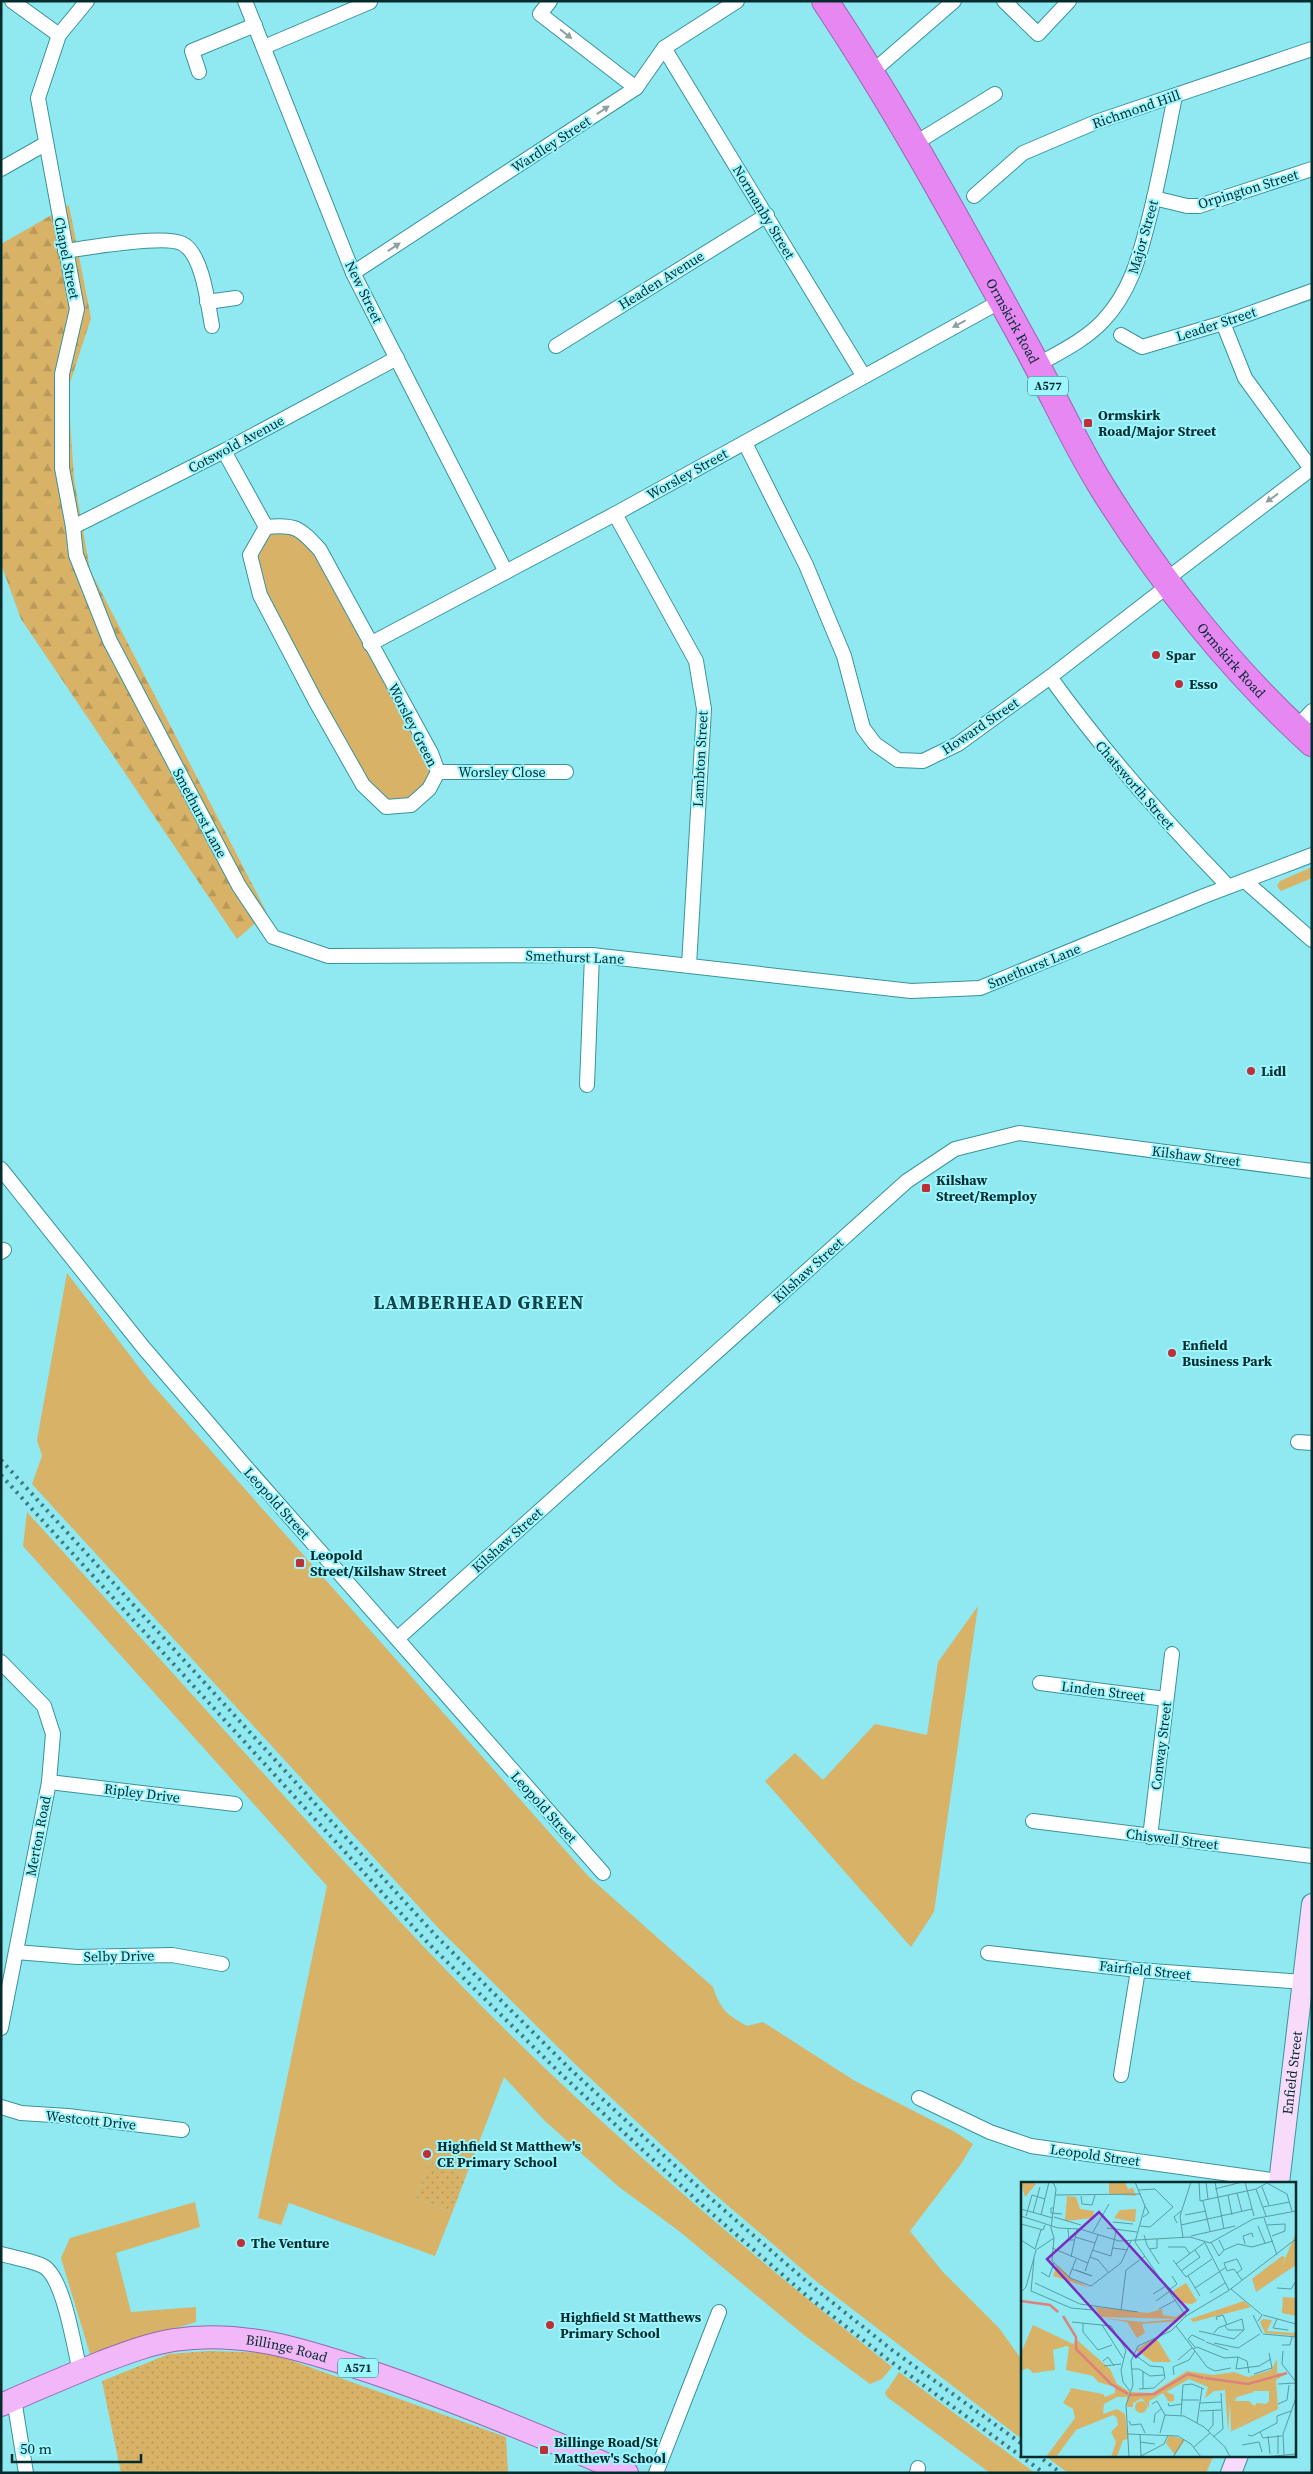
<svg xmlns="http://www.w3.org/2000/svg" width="1313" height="2474" viewBox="0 0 1313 2474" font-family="'Source Serif 4',serif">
  <defs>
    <pattern id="forest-firs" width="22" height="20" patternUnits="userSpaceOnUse" patternTransform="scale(1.25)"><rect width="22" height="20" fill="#d8b267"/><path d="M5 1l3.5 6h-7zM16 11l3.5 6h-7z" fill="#b8995a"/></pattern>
    <pattern id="park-dots" width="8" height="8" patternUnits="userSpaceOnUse" patternTransform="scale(1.25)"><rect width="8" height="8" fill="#d8b267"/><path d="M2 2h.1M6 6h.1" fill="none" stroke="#b8995a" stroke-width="1.8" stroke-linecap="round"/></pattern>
  </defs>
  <rect width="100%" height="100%" fill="#90e8f1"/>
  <!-- grass -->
  <g fill="#d8b267">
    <polygon points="266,527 303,532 438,772 411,805 386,807 363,785 260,595 250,555"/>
    <polygon points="1312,867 1312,878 1281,891 1277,886 1280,881"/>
    <path d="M67 1273 151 1383 588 1876 713 1987C720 2009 727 2015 747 2026L763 2022 855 2081 955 2132 973 2144 961 2164 910 2231 942 2271 999 2328 1022 2360V2439L817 2282 712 2192 575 2064 442 1932 32 1484 42 1456 37 1440Z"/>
    <path d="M27 1512C159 1657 289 1804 423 1946 567 2098 728 2237 892 2367L882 2379 870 2384 804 2335 679 2231 619 2187 545 2121 504 2077 466 2176 430 2162 416 2198 452 2213 435 2256 289 2203 281 2225 258 2218 327 1886 23 1546Z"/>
    <polygon points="978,1606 934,1912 911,1947 765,1781 795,1753 823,1780 875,1724 927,1735 938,1662"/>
    <polygon points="195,2202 200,2227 116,2253 131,2312 196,2307 196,2322 90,2354 61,2258 70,2238"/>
    <polygon points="899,2372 1035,2473 990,2473 887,2397 885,2393"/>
    <polygon points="1044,2455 1214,2455 1206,2473 1068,2473"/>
  </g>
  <!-- forest -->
  <polygon fill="url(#forest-firs)" points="69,205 91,318 68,389 74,479 90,570 267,913 237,939 21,619 1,564 1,244"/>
  <!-- park -->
  <g fill="url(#park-dots)">
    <polygon points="430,2162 466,2176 452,2213 416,2198"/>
    <polygon points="209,2351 270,2353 506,2437 508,2473 121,2473 102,2381 169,2354"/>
  </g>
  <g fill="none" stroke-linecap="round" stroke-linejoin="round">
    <!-- street casing -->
    <g stroke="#39949c" stroke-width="16">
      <g id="street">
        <polyline points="12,1 59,35"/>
        <polyline points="87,1 59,35 38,98 77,309 62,374 62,468 73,527 76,555 110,641 239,886 273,937 328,956 592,955 911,991 980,988 1204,896 1312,855"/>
        <polyline points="245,1 353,273 506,572"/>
        <polyline points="550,1 540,14 636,88"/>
        <polyline points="1004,1 1038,34 1069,1"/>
        <polyline points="264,47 370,2"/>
        <polyline points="664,48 863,375"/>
        <polyline points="199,72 192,51 255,25"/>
        <polyline points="871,73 954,1"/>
        <polyline points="914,144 995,94"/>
        <polyline points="1,169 45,144"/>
        <polyline points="974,196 1023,153 1096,122 1312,49"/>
        <polyline points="1154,198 1187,206 1199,206 1312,169"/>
        <path d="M65 251C86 248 167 234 183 244 203 255 208 305 212 326"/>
        <polyline points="353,273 636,88 664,48 737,1"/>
        <polyline points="207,302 236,298"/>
        <polyline points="1223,323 1245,378 1312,470"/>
        <polyline points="1121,335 1142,347 1223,323 1312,291"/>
        <polyline points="556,346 767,215"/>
        <path d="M1037 365C1060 352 1085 340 1103 321 1132 290 1140 254 1150 215 1160 175 1167 136 1175 96"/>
        <polyline points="745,443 806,565 844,656 863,728 875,744 898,760 923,761 958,744 1050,677 1160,592 1176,572 1311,469"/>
        <path d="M224 451 266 527 250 555 260 595 316 702 363 785 386 807 411 805 429 789 438 772 431 753 320 550C300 528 296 524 266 527"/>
        <polyline points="615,514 696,661 704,709 689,965"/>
        <polyline points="73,527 224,451 397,358"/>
        <polyline points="370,644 615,514 1001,301"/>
        <path d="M1050 677C1104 752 1164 820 1228 886"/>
        <polyline points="1296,728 1312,711"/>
        <polyline points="438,772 566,772"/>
        <polyline points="1245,881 1312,940"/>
        <polyline points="587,1085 592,955"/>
        <polyline points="1,1169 143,1347 245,1466 603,1873"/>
        <polyline points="1,1252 4,1250"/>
        <polyline points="1298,1442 1312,1443"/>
        <polyline points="398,1638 907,1181 955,1149 1019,1133 1312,1171"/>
        <polyline points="1,1662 44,1706 53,1734 49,1782 1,2028"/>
        <polyline points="1040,1683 1166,1699"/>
        <polyline points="49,1782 235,1804"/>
        <polyline points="1033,1821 1312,1856"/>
        <polyline points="1150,1837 1172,1654"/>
        <polyline points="16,1952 77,1957 172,1955 222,1964"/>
        <polyline points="988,1953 1138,1970 1303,1982"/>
        <polyline points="1121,2075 1138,1970"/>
        <polyline points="919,2098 990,2132 1031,2146 1279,2181"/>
        <polyline points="1,2107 21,2113 68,2116 182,2130"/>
        <path d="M1 2254C14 2258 31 2260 43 2266 64 2277 74 2348 80 2371"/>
        <polyline points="14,2399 26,2473"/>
        <polyline points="656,2473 719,2312"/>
        <polyline points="917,2473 918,2468"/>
      </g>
    </g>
    <!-- secondary casing -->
    <g stroke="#39949c" stroke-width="22">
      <g id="secondary">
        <path id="s1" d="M1279 2183 1312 1904"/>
        <polyline points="1231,2473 1238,2455"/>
      </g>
    </g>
    <!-- primary casing -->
    <g stroke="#9767ae" stroke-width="24">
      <g id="primary">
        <path id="s2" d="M1 2405C34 2390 68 2376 102 2362 126 2353 149 2344 174 2340 246 2329 310 2352 377 2374 462 2403 544 2438 627 2473"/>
      </g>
    </g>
    <!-- highway casing -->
    <g stroke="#9767ae" stroke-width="28">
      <g id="highway">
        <path id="s3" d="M825 1C899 112 962 229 1026 345 1052 392 1074 442 1102 487 1159 579 1232 671 1312 743"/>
      </g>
    </g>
    <!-- street -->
    <use href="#street" stroke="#fff" stroke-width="14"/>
    <!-- secondary -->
    <use href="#secondary" stroke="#f8dbfb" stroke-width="20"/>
    <!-- primary -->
    <use href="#primary" stroke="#f1b7f7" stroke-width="22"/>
    <!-- highway -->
    <use href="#highway" stroke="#e787f2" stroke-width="26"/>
    <!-- rail -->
    <g stroke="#3e7a80" stroke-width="4" stroke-dasharray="2.5 5" stroke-linecap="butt">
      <polyline points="1,1460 437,1937 570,2069 709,2197 813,2287 892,2350 1022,2444"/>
      <polyline points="1,1475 429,1944 563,2076 702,2205 806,2295 886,2358 1044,2473"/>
      <polyline points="1037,2455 1061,2473"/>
    </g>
  </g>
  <!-- one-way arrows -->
  <defs><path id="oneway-solid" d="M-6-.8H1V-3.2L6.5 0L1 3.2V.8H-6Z" transform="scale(1.25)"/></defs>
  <g fill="#8ea0a1">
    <use href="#oneway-solid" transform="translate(566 34) rotate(38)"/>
    <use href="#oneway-solid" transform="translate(603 110) rotate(-33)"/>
    <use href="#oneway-solid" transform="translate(394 247) rotate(-33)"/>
    <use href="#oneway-solid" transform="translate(959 324) rotate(152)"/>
    <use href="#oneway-solid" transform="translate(1272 498) rotate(144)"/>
  </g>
  <!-- markers -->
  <g fill="#bf2f36" stroke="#9df6fe" stroke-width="2">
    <rect x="1083" y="418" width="10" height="10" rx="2.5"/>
    <circle cx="1156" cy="655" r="5"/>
    <circle cx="1179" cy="684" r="5"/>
    <circle cx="1251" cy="1071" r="5"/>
    <rect x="921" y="1183" width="10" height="10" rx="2.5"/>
    <circle cx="1172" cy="1353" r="5"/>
    <rect x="295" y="1558" width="10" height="10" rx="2.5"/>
    <circle cx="427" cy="2154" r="5"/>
    <circle cx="241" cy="2243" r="5"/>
    <circle cx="550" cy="2325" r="5"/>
    <rect x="539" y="2445" width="10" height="10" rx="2.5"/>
  </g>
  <g text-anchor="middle" stroke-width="4" stroke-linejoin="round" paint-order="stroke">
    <!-- shield labels -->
    <g fill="#9df6fe" stroke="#31696d" stroke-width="1">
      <rect x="1028" y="376.5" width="40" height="19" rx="4"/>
      <rect x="338" y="2358.5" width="40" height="19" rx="4"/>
    </g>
    <g font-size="12" font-weight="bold" fill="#032c2f">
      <text x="1048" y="390">A577</text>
      <text x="358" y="2372">A571</text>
    </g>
    <!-- street labels -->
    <g font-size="14" fill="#032c2f" stroke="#9df6fe">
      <text transform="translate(1136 109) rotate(-19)" y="5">Richmond Hill</text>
      <text transform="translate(551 144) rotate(-33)" y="5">Wardley Street</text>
      <text transform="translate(1248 189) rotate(-17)" y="5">Orpington Street</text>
      <text transform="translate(764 212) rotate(59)" y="5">Normanby Street</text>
      <text transform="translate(1143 237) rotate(-74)" y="5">Major Street</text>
      <text transform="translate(67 258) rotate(79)" y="5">Chapel Street</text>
      <text transform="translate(661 280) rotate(-32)" y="5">Headen Avenue</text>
      <text transform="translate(364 292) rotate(64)" y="5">New Street</text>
      <text dy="5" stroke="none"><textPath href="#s3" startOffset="371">Ormskirk Road</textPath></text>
      <text transform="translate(1216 324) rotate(-18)" y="5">Leader Street</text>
      <text transform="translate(236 444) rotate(-28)" y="5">Cotswold Avenue</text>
      <text transform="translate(687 474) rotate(-29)" y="5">Worsley Street</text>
      <text dy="5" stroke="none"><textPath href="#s3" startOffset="776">Ormskirk Road</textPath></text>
      <text transform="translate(413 725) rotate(63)" y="5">Worsley Green</text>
      <text transform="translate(980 726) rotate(-34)" y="5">Howard Street</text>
      <text transform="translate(700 759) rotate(-87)" y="5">Lambton Street</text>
      <text x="502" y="777">Worsley Close</text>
      <text transform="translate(1135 785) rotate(49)" y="5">Chatsworth Street</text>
      <text transform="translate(200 813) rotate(62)" y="5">Smethurst Lane</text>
      <text transform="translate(575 957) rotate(2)" y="5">Smethurst Lane</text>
      <text transform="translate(1034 966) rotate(-22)" y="5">Smethurst Lane</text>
      <text transform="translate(1196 1156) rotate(7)" y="5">Kilshaw Street</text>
      <text transform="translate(808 1270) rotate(-42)" y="5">Kilshaw Street</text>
      <text transform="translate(277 1503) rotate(48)" y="5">Leopold Street</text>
      <text transform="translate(507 1540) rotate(-42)" y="5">Kilshaw Street</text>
      <text transform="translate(1103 1691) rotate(7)" y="5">Linden Street</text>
      <text transform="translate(1161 1746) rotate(-83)" y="5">Conway Street</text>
      <text transform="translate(142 1793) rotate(7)" y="5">Ripley Drive</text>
      <text transform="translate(544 1807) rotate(48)" y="5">Leopold Street</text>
      <text transform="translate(38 1836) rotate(-79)" y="5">Merton Road</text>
      <text transform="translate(1172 1839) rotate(7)" y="5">Chiswell Street</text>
      <text transform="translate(119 1956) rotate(-1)" y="5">Selby Drive</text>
      <text transform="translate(1145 1970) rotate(6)" y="5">Fairfield Street</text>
      <text dy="5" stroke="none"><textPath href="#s1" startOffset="111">Enfield Street</textPath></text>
      <text transform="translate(91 2120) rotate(6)" y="5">Westcott Drive</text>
      <text transform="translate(1095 2155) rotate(8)" y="5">Leopold Street</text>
      <text dy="5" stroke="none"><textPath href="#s2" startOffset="299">Billinge Road</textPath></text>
    </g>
    <!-- poi labels -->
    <g font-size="14" font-weight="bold" fill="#032c2f" stroke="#9df6fe" text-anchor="start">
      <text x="1098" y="420">Ormskirk<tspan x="1098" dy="16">Road/Major Street</tspan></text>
      <text x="1166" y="660">Spar</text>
      <text x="1189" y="689">Esso</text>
      <text x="1261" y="1076">Lidl</text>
      <text x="936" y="1185">Kilshaw<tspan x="936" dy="16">Street/Remploy</tspan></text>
      <text x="1182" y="1350">Enfield<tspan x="1182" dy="16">Business Park</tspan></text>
      <text x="310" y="1560">Leopold<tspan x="310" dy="16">Street/Kilshaw Street</tspan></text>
      <text x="437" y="2151">Highfield St Matthew's<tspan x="437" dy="16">CE Primary School</tspan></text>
      <text x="251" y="2248">The Venture</text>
      <text x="560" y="2322">Highfield St Matthews<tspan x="560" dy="16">Primary School</tspan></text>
      <text x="554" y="2447">Billinge Road/St<tspan x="554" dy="16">Matthew's School</tspan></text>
    </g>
    <!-- district labels -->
    <g font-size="19" font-weight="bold" letter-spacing="1" fill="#124348" stroke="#9df6fe">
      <text x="479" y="1309">LAMBERHEAD GREEN</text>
    </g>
  </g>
  <!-- overview -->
  <g transform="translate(1021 2182)">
    <rect width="275" height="275" fill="#90e8f1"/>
    <path d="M0 0H9L15 2 4 15ZM88 0H104L107 7 112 6 115 14 88 12ZM115 27 114 40 93 36 99 28ZM74 125 127 131 141 127 142 133 155 135 162 130 163 134 157 139 121 142 124 151 116 156 106 140 81 136 123 140 158 137 80 135ZM50 206 82 212 84 215 94 211 96 215 83 222 56 212 49 209ZM231 206 233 210 216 215 214 219H228L233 224 236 221 245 222 249 218 248 224 210 249 209 220 215 213ZM114 225a6 6 0 1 1 12 0a6 6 0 1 1-12 0Z" fill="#d8b267"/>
    <path d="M36 83 50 96 69 106 32 94ZM223 119 230 125 172 140 169 137ZM242 137 251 138 246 149 272 151 275 148V154L244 151 239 140ZM12 143 52 162 56 158 89 187 96 202 109 210 131 211 166 189 192 193 213 190 227 195 250 188 256 177V191H267L255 198 257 227 207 251 248 224V209H233L231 207 215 213 209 220 207 249 204 208 193 209 184 216 187 205 168 197 145 210 153 213V219L148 220 142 211 128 219V226L121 216 112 221V225H106V215H94V205L77 200 72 194 45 188 48 165 45 164 32 168 34 188 12 191 7 186 0 189V171ZM49 209 83 222 82 232 96 227 104 232 107 257 102 258 96 275H90L95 260 90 250 97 243 96 236 92 233 55 248 35 275H25L54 236 52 227 42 221ZM148 253 164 258 154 273 145 261Z" fill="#d8b267"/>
    <path d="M46 14 55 15 59 27 73 29 72 36 44 39Z" fill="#d8b267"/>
    <path d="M275 51V83L235 110 231 97 240 90 261 84ZM165 101 176 119 171 122 162 121 152 109ZM262 115 275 116V134L261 131ZM133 156 138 160 150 180H132L115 168Z" fill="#d8b267"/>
    <path d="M261 74 264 75 261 84 251 89 240 90Z" fill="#d8b267"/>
    <path fill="none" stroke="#dd817c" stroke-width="2.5" d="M0 119 29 123 37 130M42 134 55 155V167L90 202 107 212M184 196 227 202 266 191M109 213 133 212 167 192 183 196"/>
    <path fill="none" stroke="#589da3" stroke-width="1" d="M32 0 35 7 30 46 33 56M114 0 124 24 114 60 165 134M178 0 179 19 235 7 246 1M185 0 187 17M194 0 203 47M224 0 233 34M246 1 266 12 271 29M241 5 248 23M194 7 221 0M235 7 245 34M118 8 134 7 152 25 129 45 119 44M216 11 221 30M34 13 120 12M207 13 211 33M60 14 61 22 71 23 74 13M182 19 189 49M242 25 269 20M33 26H30V31L41 32M0 27 32 36M12 31 19 5M20 33 28 0M164 33 185 29M0 34 37 46 59 47 98 59 169 55 189 61 232 37 275 29M5 34 11 13 24 17M33 35 60 43M122 35 128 31 124 24M243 36 256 73M92 40 112 42M156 41 153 35 160 29M0 42 22 48 24 43M160 43 231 27M246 43 264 42V49L251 54M237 44 244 61M86 46 116 50M47 47 48 58H54M72 50 88 22M123 53 126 63 138 82M170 54 214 44M54 55 74 61M33 56 31 79 49 96 70 104 100 81 110 59M162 56 159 34 170 0M0 58 14 67M183 59 208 108M190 60 198 74 203 68 198 58M224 62 222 54 231 51 232 55M147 65H164L169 72M31 66 67 81M92 66 107 68M14 67 20 48M128 67 136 66V57M71 68 90 74 95 49M203 68 217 62 231 65 252 59M50 75 56 47M69 75 77 78 88 91M13 77 10 109 50 126 72 128M152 78 165 95 191 77M155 82 183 61M51 87 71 94 55 88M64 89 77 53M160 89 179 75 174 68M20 90 28 95 33 81M216 91 221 87 216 77 203 81 206 89 213 87 221 98M167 94 179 114M48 95 55 77M14 101 59 122 117 130M174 106 204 86M256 106 270 107 275 99M210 107 241 133 237 139M148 108 156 102 151 94M0 110 5 105 15 68 33 56M189 111 204 101M132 112 145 104M135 119 149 109M138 127 155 118M100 128 105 88 124 74M232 133 241 151M242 133 275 142M256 137 252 146 267 148M196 138 195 135 202 133 206 143M51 140 90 144 105 168 100 188 102 200 109 209M62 141V150L77 168 91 163M81 143 102 176M155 144 186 185 194 189 210 186M204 144 207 148H222M178 149 213 157M193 151 197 146 221 137 223 148 213 157M242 152 275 155M185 160 207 168M193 161 217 166 239 152M261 163H269L271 155M174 165 167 157 171 153 184 159M172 167 176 165 203 176 217 175 226 179 228 191M262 169 261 182 275 200M114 173 129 184 142 185 144 196 133 206 118 207M217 175 215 187 238 184 250 177M157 178 171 166M82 179 87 175 93 184M83 184 100 182M110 187H118L129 194 143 193M122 189V207M233 192 251 186 248 171M153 193 152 185 168 178 174 169M257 202 275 201M160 218H178M147 221 148 224 161 222M179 221 200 220M131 222 136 219 144 233M257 222 266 218 268 203M179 229 200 228M160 233 162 203 171 202 183 207M108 239 110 243 120 242 124 251M133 241 134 232 140 227M176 241 181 206M187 249 192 243V228M239 250 242 256 261 254M139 251 144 233 163 234 183 245 204 265 209 275M107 252 157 254 170 262 180 275M119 252 120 274M227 253 231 254 256 241V234L270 229M257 253V272M247 254 249 272M192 255 202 247 200 211M119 260 134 262M221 263 238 260 241 270M173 265 189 251M263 273 262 252 275 216M120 274 143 262 147 253M108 275 105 223 112 203 110 179 117 164 150 149 165 134 207 109 275 57M152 275 163 257M243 275 275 272"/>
    <path fill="#7b2cbf" fill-opacity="0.15" stroke="#7b2cbf" stroke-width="2.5" d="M78 30 167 128 115 175 26 77Z"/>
    <rect width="275" height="275" fill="none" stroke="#032c2f" stroke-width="2.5"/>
  </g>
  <!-- border -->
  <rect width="1313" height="2474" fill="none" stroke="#032c2f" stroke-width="5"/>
  <!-- scale -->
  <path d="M12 2454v8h129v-8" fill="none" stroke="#032c2f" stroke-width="2.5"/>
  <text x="20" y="2454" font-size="15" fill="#032c2f" stroke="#9df6fe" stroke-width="4" paint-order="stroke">50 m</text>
</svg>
